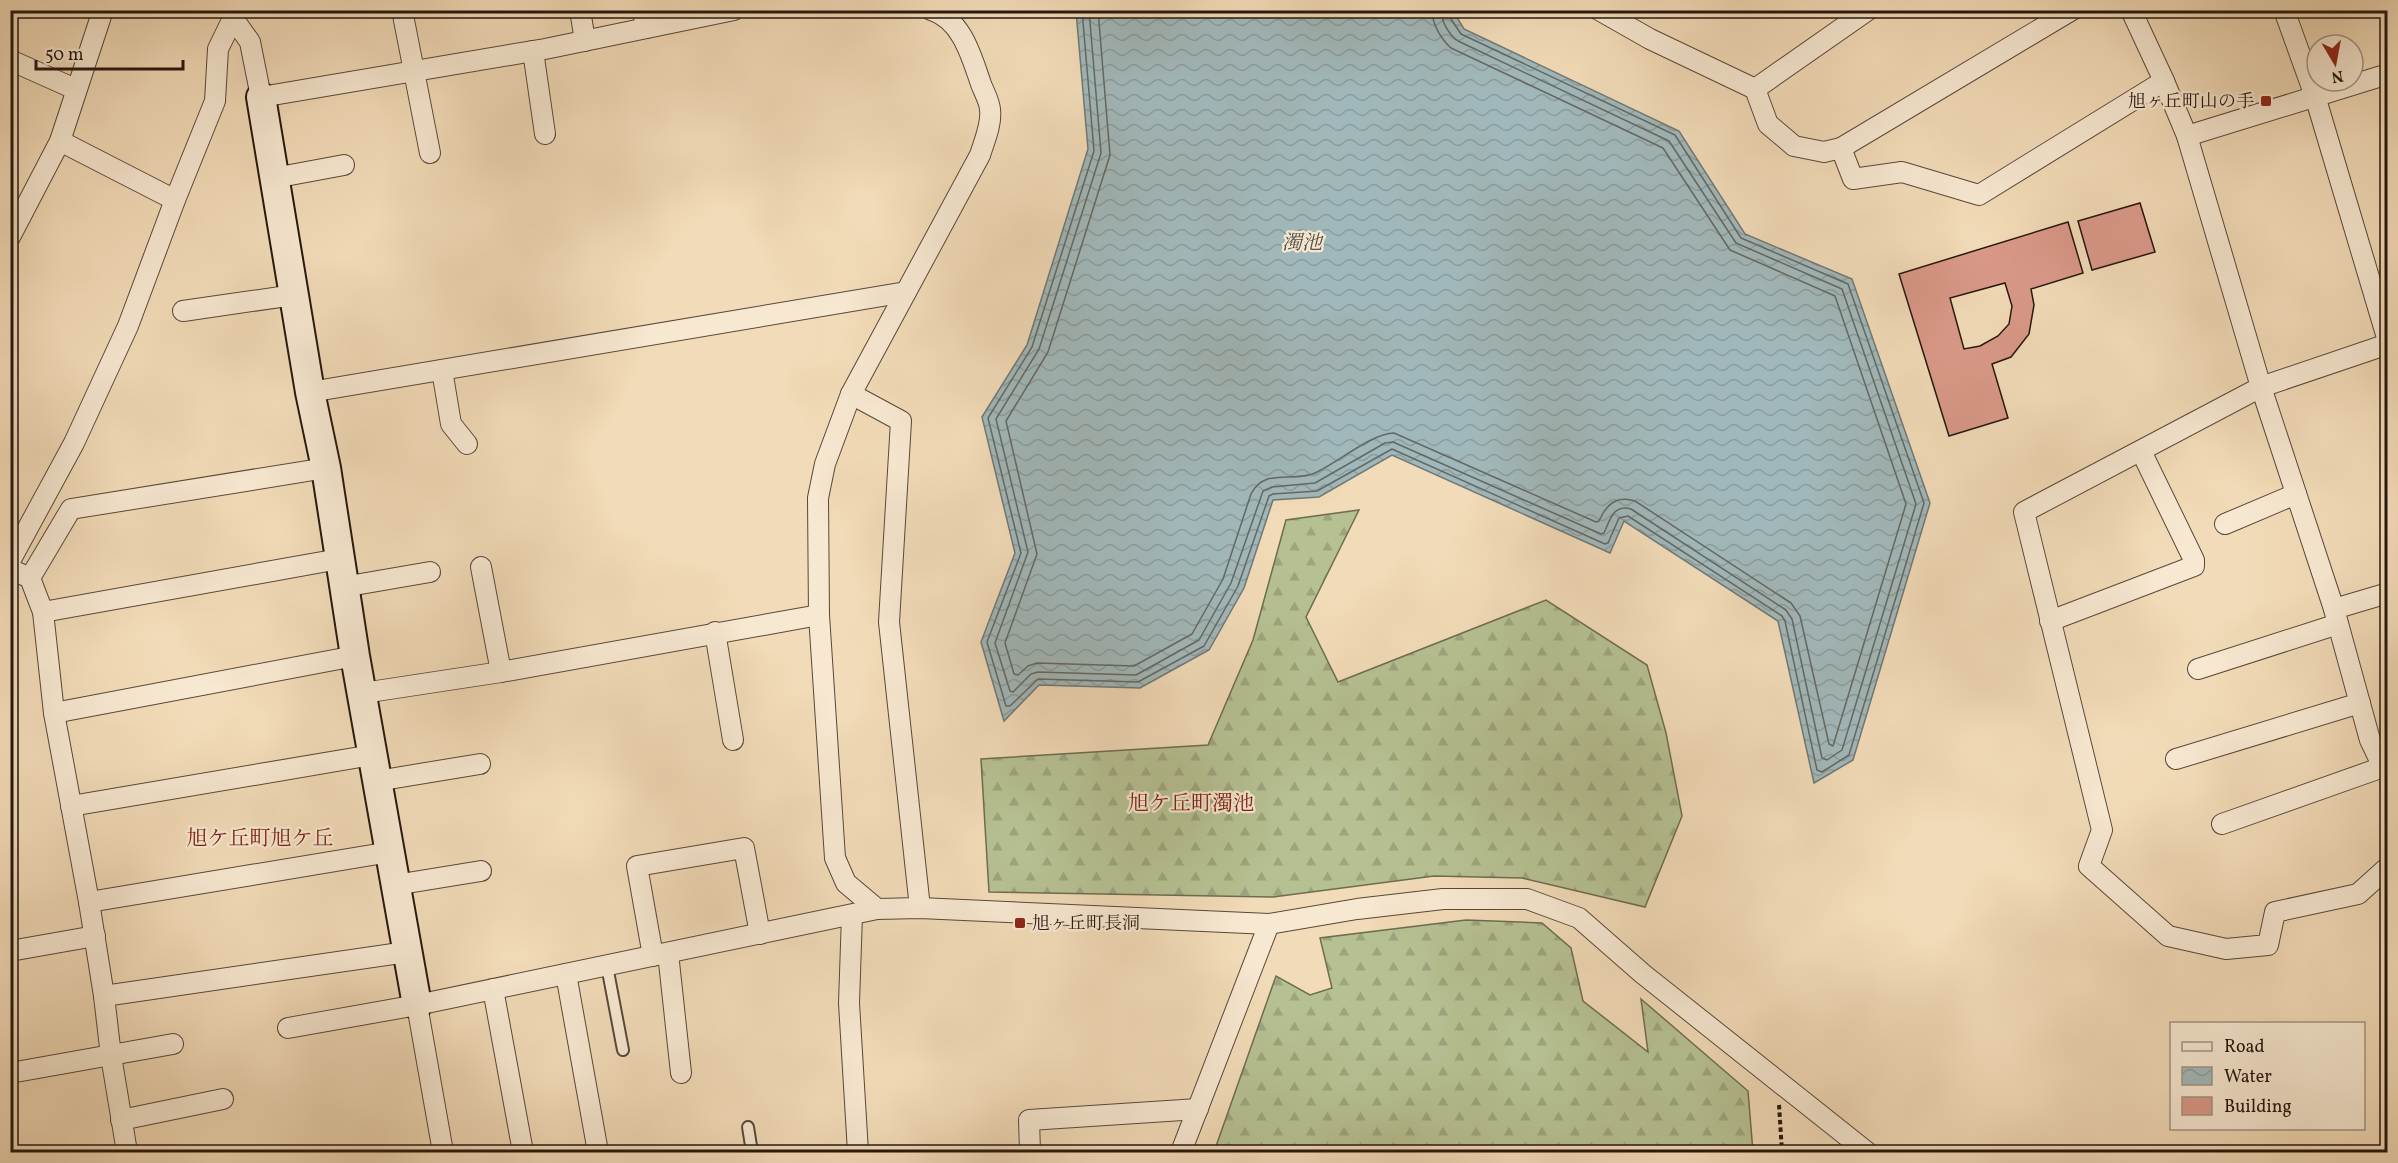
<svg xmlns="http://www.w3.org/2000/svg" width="2398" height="1163" viewBox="0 0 2398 1163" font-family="Vollkorn,'Noto Serif JP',serif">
  <defs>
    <pattern id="forest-firs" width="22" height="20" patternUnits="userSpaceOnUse" patternTransform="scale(1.5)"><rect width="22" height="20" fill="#b6c193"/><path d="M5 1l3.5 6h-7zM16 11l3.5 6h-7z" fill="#9ca57e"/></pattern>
    <pattern id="water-waves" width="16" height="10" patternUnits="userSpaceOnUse" patternTransform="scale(1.5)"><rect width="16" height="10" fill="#a1b8ba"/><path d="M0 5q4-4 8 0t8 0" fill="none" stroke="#8a9d9f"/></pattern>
  </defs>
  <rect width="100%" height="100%" fill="#f2dbb8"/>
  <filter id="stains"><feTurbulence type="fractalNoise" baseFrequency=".00333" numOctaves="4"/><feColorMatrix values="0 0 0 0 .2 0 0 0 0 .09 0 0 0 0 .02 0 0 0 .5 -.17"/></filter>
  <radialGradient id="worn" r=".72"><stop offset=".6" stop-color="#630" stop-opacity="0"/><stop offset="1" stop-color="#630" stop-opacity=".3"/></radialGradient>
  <!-- forest -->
  <g fill="url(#forest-firs)" stroke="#6e6c51" stroke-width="1.5">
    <polygon points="1359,510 1306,617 1338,682 1546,600 1647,665 1666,733 1682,816 1645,907 1522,878 1434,876 1273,897 989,892 981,759 1208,745 1253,640 1286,520"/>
    <polygon points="1466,920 1542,923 1571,948 1583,1001 1648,1052 1641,999 1748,1091 1753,1152 1214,1152 1276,976 1310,995 1332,988 1320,938"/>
  </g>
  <!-- water -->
  <polygon fill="url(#water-waves)" stroke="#707876" stroke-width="1.5" points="1076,11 1453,11 1464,29 1679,131 1745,234 1852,279 1930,503 1853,760 1814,783 1778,621 1624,521 1610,553 1392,455 1319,497 1273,500 1244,588 1209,650 1140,688 1039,685 1004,721 981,642 1015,553 982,417 1027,345 1088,149"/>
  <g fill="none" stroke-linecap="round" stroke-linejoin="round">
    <!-- shore -->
    <g stroke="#646864" stroke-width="1.5">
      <polyline points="1082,10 1094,151 1032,347 988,418 1021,553 987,642 1006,706 1010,706 1038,679 1138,682 1204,646 1238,586 1269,496 1273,494 1317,491 1392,449 1605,544 1608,543 1619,518 1628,516 1782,616 1785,621 1817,770 1822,772 1849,755 1924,503 1848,284 1741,238 1675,135 1461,34 1449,16 1448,10"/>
      <path d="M1089 10 1101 153 1039 349 996 419 1028 552 995 643 1010 691 1013 692 1031 674 1038 672 1136 675 1199 640 1231 583 1263 491 1272 487 1315 483 1385 443 1393 442 1601 534 1604 533C1610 520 1613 504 1631 509L1786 610 1792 619 1822 758 1827 760 1842 750 1916 504 1842 289 1736 243 1669 141 1458 41C1449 35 1441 21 1441 10"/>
      <path d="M1098 10 1110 155 1048 352 1006 421 1037 554 1005 643 1014 674 1018 675 1028 666 1037 663 1134 666 1192 634 1223 579 1251 494C1264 467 1293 483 1315 473 1336 464 1372 433 1394 433L1596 522 1599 521C1606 505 1616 495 1635 501L1791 603 1800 616 1829 744 1833 746 1906 504 1835 296 1730 250 1663 148 1451 48C1441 39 1432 24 1432 10"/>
    </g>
  </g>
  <!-- building -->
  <g fill="#da9989" stroke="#26170f" stroke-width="1.5" fill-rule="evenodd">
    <polygon points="2140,203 2155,252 2092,270 2078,221"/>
    <path d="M2068 222 2083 273 2031 289 2034 305 2029 334 2011 357 1992 364 2008 418 1949 436 1899 274ZM2005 283 2012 306 2009 324 1998 336 1980 346 1964 349 1950 298Z"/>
  </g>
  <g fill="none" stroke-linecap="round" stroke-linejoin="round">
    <!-- lane casing -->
    <g stroke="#594839" stroke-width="14">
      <g id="lane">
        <polyline points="607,966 623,1050"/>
        <polyline points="748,1127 752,1152"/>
      </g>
    </g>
    <!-- street casing -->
    <g stroke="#594839" stroke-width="22">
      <g id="street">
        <polyline points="402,10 430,153"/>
        <polyline points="580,10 585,41"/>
        <polyline points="643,10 646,28"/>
        <polyline points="1599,10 1650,39 1755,89 1768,124 1794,146 1824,152 1841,148"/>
        <polyline points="2072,10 1841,148 1853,179 1902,172 1979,195 2164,81"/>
        <polyline points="2131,10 2164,81 2187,136 2261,387 2334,609 2370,740 2383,767 2388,770"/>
        <polyline points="2284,10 2315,96 2388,341"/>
        <polyline points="233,18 250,42 261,97 545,49 734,10"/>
        <polyline points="533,51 545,134"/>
        <polyline points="10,60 75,89"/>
        <polyline points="1755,89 1868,10"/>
        <polyline points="2187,136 2388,74"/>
        <polyline points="60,141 175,200"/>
        <polyline points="274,178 344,165"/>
        <polyline points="10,237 60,141 103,10"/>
        <polyline points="183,311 294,295"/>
        <polyline points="2388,344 2261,387 2024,512 2102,830 2089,866 2168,936 2226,949 2268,945 2275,912 2358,894 2388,867"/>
        <polyline points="442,370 451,424 467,444"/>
        <polyline points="310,392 906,292"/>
        <polyline points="851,394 901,421 889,622 920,908"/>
        <polyline points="2225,524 2296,494"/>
        <polyline points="10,561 74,443 128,326 175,200 215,101 218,49 237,10"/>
        <polyline points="481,567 501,672"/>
        <polyline points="10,569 30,578 43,612 54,713 89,902 104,996 407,952"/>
        <polyline points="30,578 71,509 326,468"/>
        <polyline points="343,587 430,572"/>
        <polyline points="2334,609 2388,593"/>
        <polyline points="43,612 339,559"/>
        <polyline points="2050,621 2194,566 2194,560 2141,451"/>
        <polyline points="715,632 733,740"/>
        <polyline points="2198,669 2338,624"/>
        <polyline points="363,693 501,672 819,615"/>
        <polyline points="54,713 355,656"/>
        <polyline points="2176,759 2360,703"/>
        <polyline points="377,781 480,764"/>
        <polyline points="71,806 372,755"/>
        <polyline points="2222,824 2383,767"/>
        <polyline points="395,885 481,871"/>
        <polyline points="89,902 390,852"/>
        <path d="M877 909 846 883 835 858 819 615 818 498 825 464 851 394 980 155C984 142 992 124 990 110 990 102 984 92 981 84 972 58 962 19 931 10"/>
        <polyline points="852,915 849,1003 858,1152"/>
        <polyline points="10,951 95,936"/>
        <polyline points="668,953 681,1073"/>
        <polyline points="653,956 637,866 744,848 760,934"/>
        <polyline points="566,974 598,1152"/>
        <polyline points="493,989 523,1152"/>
        <polyline points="104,996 111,1056 127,1152"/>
        <polyline points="417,1005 443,1152"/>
        <polyline points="288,1028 417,1005 877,909 920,908 1269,924 1357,909 1443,899 1527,899 1579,918 1643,974 1867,1152"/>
        <polyline points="10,1073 173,1044"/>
        <polyline points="121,1120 223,1099"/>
        <polyline points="1030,1152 1029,1120 1198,1109"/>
        <polyline points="1181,1152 1269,924"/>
      </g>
    </g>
    <!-- secondary casing -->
    <g stroke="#26170f" stroke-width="32">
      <polyline id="secondary" points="261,97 310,392 326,468 355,656 417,1005"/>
    </g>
    <!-- path -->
    <polyline stroke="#26170f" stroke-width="4" stroke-dasharray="4.5 3" stroke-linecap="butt" points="1779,1105 1782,1152"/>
    <!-- lane -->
    <use href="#lane" stroke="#f7e8d1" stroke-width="10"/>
    <!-- street -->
    <use href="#street" stroke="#f7e8d1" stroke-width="20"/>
    <!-- secondary -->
    <use href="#secondary" stroke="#f7e8d1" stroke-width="28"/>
  </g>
  <!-- markers -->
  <g fill="#8f2418" stroke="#f7e8d1" stroke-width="2">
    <rect x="2260" y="95" width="12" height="12" rx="3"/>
    <rect x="1014" y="917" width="12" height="12" rx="3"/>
  </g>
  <g text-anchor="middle" stroke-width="4.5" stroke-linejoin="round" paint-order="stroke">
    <!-- poi labels -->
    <g font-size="18" fill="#26170f" stroke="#f7e8d1" text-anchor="end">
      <text x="2254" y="107">旭ヶ丘町山の手</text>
      <text x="1032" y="929" text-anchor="start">旭ヶ丘町長洞</text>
    </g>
    <!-- water labels -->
    <g font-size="20" font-style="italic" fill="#514f4b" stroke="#f7e8d1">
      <text x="1302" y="249">濁池</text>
    </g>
    <!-- quarter labels -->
    <g font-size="21" fill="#7a1f14" stroke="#f7e8d1">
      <text x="1191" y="810">旭ケ丘町濁池</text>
      <text x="260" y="845">旭ケ丘町旭ケ丘</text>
    </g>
  </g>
  <!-- margin -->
  <rect width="2398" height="1163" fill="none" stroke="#f2dbb8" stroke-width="36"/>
  <rect x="12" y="12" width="2374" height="1139" fill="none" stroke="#26170f" stroke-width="3"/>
  <rect x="18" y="18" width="2362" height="1127" fill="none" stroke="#26170f" stroke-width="1.5"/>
  <!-- legend -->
  <rect x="2170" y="1022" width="195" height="108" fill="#f7e8d1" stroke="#a39483" stroke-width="1.5"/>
  <rect x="2182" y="1042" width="30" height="9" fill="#f7e8d1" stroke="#a39483" stroke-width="1.5"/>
  <text x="2224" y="1052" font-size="18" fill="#26170f">Road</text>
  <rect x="2182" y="1067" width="30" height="18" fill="url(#water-waves)" stroke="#a39483" stroke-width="1.5"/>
  <text x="2224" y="1082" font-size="18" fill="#26170f">Water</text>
  <rect x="2182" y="1097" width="30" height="18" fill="#da9989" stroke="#a39483" stroke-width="1.5"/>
  <text x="2224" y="1112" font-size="18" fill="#26170f">Building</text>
  <!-- north arrow -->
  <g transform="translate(2335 63) rotate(170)"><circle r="28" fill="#f7e8d1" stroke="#a39483" stroke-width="1.5"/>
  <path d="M0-4.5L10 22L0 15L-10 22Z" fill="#8f2418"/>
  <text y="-9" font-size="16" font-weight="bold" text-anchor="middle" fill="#26170f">N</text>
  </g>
  <!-- scale -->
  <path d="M36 60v9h147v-9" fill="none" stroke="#26170f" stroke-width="3"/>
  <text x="45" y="60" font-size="18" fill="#26170f" stroke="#f7e8d1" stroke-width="4.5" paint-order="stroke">50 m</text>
  <rect width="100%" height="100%" filter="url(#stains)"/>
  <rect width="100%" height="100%" fill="url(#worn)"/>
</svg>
